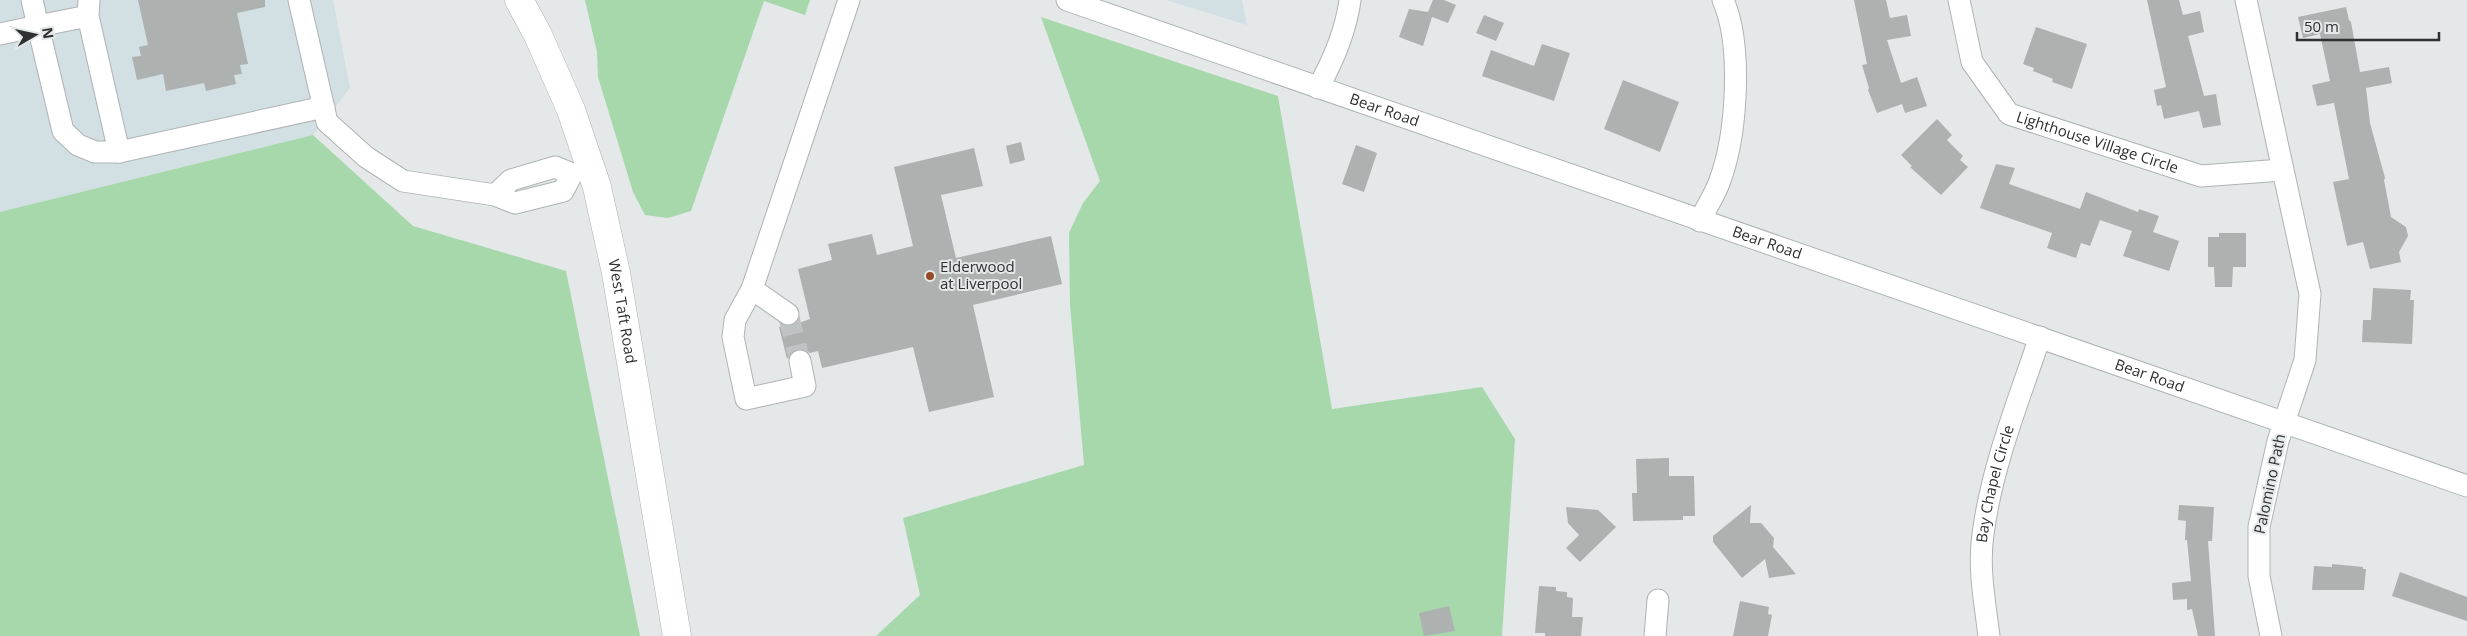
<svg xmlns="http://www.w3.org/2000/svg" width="2467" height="636" viewBox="0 0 2467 636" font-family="'Open Sans',sans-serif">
  <rect width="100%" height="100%" fill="#e4e8e9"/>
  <!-- built -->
  <g fill="#d2dfe3">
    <polygon points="0,0 333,0 350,88 313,135 0,212"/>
    <polygon points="1166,0 1242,0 1247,25"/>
  </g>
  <!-- green -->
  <g fill="#a6d8ab">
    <polygon points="585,0 810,0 805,15 764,1 691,211 668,218 645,215 633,192 598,77 597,52"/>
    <polygon points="1041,17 1278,96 1332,409 1482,387 1515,439 1502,636 876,636 920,595 903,518 1084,465 1070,305 1069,233 1083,203 1100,181"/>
    <polygon points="313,135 413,226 566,271 640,636 0,636 0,212"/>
  </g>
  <!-- building -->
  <g fill="#adb1b0">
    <polygon points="138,0 265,0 265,7 237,13 248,64 240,65 242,74 234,75 236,84 206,91 204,83 166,91 163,74 137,80 132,57 141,56 139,47 148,45"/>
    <polygon points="1433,0 1444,0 1456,5 1448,23 1432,17 1423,46 1399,37 1409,9 1428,12"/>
    <polygon points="1854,0 1886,0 1890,18 1907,15 1911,36 1887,40 1901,83 1917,77 1927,106 1905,113 1902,104 1877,113 1868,90 1869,88 1862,65 1867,64"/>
    <polygon points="2147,0 2179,0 2183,15 2200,11 2204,32 2188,36 2204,96 2216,94 2221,125 2203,128 2199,111 2164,119 2161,105 2157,106 2154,90 2166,87"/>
    <polygon points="2346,7 2349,20 2351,22 2360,72 2389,67 2392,83 2366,88 2370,123 2385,178 2384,180 2391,217 2406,227 2408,236 2399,252 2401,262 2370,269 2363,242 2347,246 2333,182 2349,179 2334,103 2317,106 2312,85 2330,81 2320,34 2303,38 2298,17"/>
    <polygon points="1484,15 1504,23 1496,41 1476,33"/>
    <polygon points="2036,27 2087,44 2072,89 2052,82 2053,79 2033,71 2034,68 2023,64"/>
    <polygon points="1542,44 1570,53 1554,101 1482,76 1491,50 1534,66"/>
    <polygon points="1623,80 1679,102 1660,152 1604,129"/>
    <polygon points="1937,119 1952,135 1947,140 1963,156 1960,160 1968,167 1941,195 1910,167 1912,166 1901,155"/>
    <polygon points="1021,142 1025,160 1010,164 1006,146"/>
    <polygon points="1356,145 1377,153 1364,192 1342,184"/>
    <polygon points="974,148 983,186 941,195 956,258 1051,236 1062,284 973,305 994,397 929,412 913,347 822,368 818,351 810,353 804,349 797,349 791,352 787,359 779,327 793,325 810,319 798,269 832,260 828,244 872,234 877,255 913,246 894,167"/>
    <polygon points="1996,164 2015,168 2009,184 2080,209 2086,192 2138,212 2139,209 2159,216 2153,232 2179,241 2169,271 2123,256 2132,231 2100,220 2090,246 2081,243 2076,258 2047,248 2052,233 1980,208"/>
    <polygon points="2219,233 2246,233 2246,267 2233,267 2232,287 2215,287 2214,267 2208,267 2208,237 2219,237"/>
    <polygon points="2373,288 2411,290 2410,300 2414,300 2412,344 2362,342 2363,320 2371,320"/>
    <polygon points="1669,458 1669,476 1694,476 1695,516 1683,516 1683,520 1633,521 1632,493 1637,493 1636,459"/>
    <polygon points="1751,505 1750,523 1761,523 1774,538 1773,547 1796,574 1769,578 1765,559 1742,578 1713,542 1713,536"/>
    <polygon points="2179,505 2214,507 2212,541 2208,541 2215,636 2198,636 2192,609 2187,610 2187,599 2173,600 2172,583 2191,581 2187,540 2185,540 2186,521 2178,520"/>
    <polygon points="1566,507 1598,510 1616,527 1580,562 1566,548 1579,535 1568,523"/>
    <polygon points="2332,564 2363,567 2363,569 2366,569 2364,590 2312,590 2314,566 2332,567"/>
    <polygon points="2400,572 2467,597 2467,621 2392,596"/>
    <polygon points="1539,586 1556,587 1556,591 1567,592 1567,597 1573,598 1572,617 1583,617 1581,636 1545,636 1545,633 1535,633"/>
    <polygon points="1740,601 1769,607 1768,614 1772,615 1768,636 1733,636"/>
    <polygon points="1449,606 1455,631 1424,636 1419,613"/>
  </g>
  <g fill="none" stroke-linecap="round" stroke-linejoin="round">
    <!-- minor-tunnel -->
    <polyline stroke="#c0c3c4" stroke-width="21" stroke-dasharray="21 11" stroke-linecap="butt" points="788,314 800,361"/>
    <!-- minor casing -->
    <g stroke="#afb3b4" stroke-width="23">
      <g id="minor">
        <polyline points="299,0 327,122 366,157 403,181 495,195 515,203 563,191 572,174 555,167 511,180 495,195"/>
        <path id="s1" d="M1067 0 2467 486"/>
        <path id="s2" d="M1959 0 1972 62 2009 114 2201 176 2282 170"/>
        <polyline points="2246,0 2310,294 2305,360 2278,441 2259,527 2259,576 2271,636"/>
        <polyline points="88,16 119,152 95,152 78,145 63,131 38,26 88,16 89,0"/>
        <polyline points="0,34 38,26 32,0"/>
        <path d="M1318 88C1333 61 1346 31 1350 0"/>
        <polyline points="119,152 324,107"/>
        <path d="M1700 221C1706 208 1714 196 1719 183 1737 136 1743 46 1723 0"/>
        <polyline points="752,289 788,314"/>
        <polyline points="800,361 805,386 746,399 733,337 735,320 752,289 849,0"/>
        <polyline points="1655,636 1658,600"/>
        <path id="s3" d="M1989 636C1985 603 1978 568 1983 534 1992 466 2018 402 2040 337"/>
      </g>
    </g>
    <!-- major casing -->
    <g stroke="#afb3b4" stroke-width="29">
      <g id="major">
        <path id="s4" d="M519 0 538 35 571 110 597 187 616 273 677 636"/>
      </g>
    </g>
    <!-- minor -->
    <use href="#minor" stroke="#fff" stroke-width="21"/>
    <!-- major -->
    <use href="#major" stroke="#fff" stroke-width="28"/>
  </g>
  <!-- markers -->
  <circle fill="#944c28" stroke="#e4e8e9" stroke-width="2" cx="930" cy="276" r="5"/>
  <g text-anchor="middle" stroke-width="4" stroke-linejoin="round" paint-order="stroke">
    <!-- street labels -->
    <g font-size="15" fill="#2f3031" stroke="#e4e8e9">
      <text dy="5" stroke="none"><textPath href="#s1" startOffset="336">Bear Road</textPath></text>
      <text dy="5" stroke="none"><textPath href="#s2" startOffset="220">Lighthouse Village Circle</textPath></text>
      <text dy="5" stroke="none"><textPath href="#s1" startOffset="741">Bear Road</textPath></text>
      <text dy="5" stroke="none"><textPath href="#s4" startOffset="330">West Taft Road</textPath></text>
      <text dy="5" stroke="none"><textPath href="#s1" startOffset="1146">Bear Road</textPath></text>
      <text transform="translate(2270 484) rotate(-78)" y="5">Palomino Path</text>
      <text dy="5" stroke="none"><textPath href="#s3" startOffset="154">Bay Chapel Circle</textPath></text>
    </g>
    <!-- poi labels -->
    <g font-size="15" fill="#2f3031" stroke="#e4e8e9" text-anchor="start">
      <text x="940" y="272">Elderwood<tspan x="940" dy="17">at Liverpool</tspan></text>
    </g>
  </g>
  <!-- north arrow -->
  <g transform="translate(35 35) rotate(81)" stroke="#e4e8e9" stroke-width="4" paint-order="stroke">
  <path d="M0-4L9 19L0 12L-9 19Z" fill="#2f3031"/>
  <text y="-8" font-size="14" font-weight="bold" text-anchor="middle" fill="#2f3031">N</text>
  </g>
  <!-- scale -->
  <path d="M2297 32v8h142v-8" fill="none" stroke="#2f3031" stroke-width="2.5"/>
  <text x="2304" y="32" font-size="15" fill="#2f3031" stroke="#e4e8e9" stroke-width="4" paint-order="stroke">50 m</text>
</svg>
